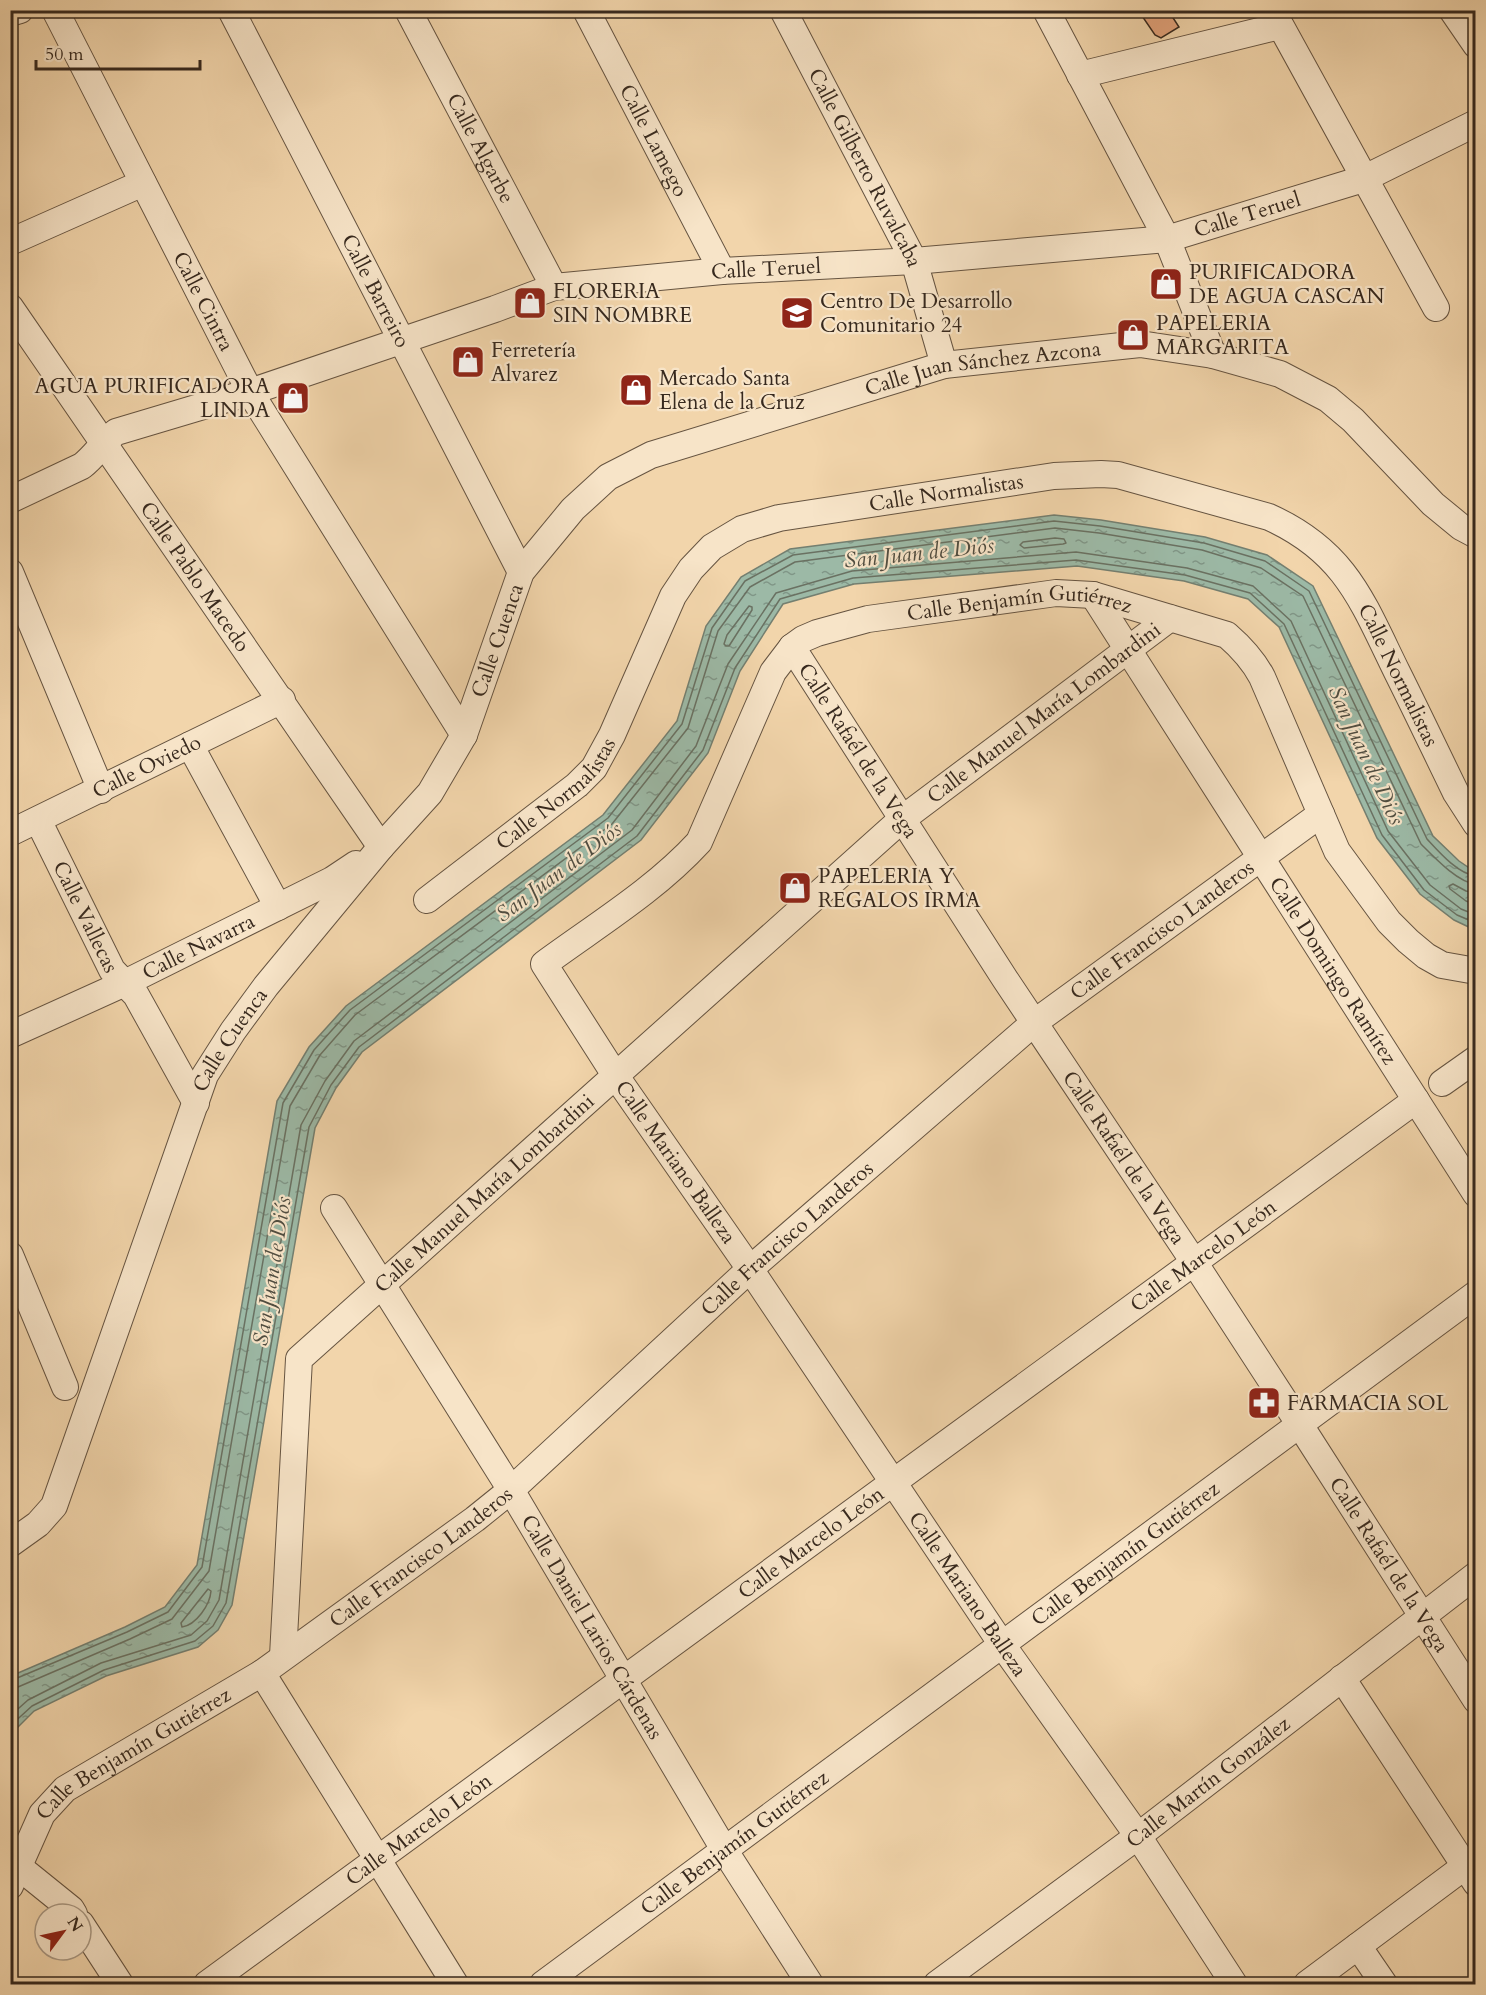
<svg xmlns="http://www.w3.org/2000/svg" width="1486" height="1995" viewBox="0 0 1486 1995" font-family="Cardo,serif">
  <defs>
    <pattern id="water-ripples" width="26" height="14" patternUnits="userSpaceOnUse" patternTransform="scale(1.5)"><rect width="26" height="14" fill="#9cb9a6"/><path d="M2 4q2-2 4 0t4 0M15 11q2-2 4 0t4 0" fill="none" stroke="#809687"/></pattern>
  </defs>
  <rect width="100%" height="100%" fill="#f2d5ab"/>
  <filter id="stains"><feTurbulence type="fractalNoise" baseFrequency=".00333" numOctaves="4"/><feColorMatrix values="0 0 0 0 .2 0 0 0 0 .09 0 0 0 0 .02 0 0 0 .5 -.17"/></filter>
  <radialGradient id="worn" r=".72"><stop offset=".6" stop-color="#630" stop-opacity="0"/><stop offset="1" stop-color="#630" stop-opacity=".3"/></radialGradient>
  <!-- water -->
  <polygon fill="url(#water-ripples)" stroke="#747f70" stroke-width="1.5" points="1054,515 1101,520 1205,537 1267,555 1313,586 1433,836 1459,861 1475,872 1475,930 1454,920 1420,894 1377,838 1279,627 1248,599 1184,581 1077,566 854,584 783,604 740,671 708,753 641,840 362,1052 336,1088 315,1128 232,1605 218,1630 198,1647 106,1676 34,1711 11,1734 11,1676 125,1627 165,1607 197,1565 277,1101 309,1047 346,1006 603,815 677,721 706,626 741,577 790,549"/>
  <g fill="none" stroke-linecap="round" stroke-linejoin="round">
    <!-- shore -->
    <g stroke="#6a7162" stroke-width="1.5">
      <polygon points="1055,538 1064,539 1066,543 1063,544 1024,548 1020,545 1023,542"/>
      <polygon points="749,606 752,607 752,610 729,646 726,646 724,644 727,635"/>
      <polyline points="1476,893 1466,891 1453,884 1449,886 1450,889 1466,901 1476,905"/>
      <path d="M208 1589 211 1591C210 1605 196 1625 182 1627L181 1623Z"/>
      <path d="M10 1681 127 1632 168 1612 202 1567 283 1103 314 1050 350 1010 608 818 682 724 712 628 745 581 793 555 1054 521 1100 526 1204 543 1265 561 1309 591 1427 839C1439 852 1458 874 1476 876"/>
      <path d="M10 1688 18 1687 130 1639 172 1619 209 1571 290 1106 320 1055 355 1015 612 824 688 728 718 631 750 587 795 562 1055 528 1099 533 1202 550 1261 568 1303 596 1421 844C1433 856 1458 883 1476 884"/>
      <polyline points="10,1716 28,1700 101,1663 191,1635 207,1621 219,1600 301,1125 325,1081 354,1041 632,830 696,746 728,664 776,593 852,571 1076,552 1187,568 1253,586 1291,621 1388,831 1430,885 1461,909 1476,915"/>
      <polyline points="10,1726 32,1706 104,1670 195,1641 213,1626 226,1603 309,1127 331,1085 359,1047 637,836 703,750 735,668 780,599 853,578 1076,560 1185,575 1250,593 1284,624 1382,835 1424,890 1457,915 1476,923"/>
    </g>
  </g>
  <!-- building -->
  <polygon fill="#e3a37b" stroke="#37291e" stroke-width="1.5" points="1138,10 1168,10 1179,27 1161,38 1155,35"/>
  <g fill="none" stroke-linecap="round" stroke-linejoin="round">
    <!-- minor casing -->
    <g stroke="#665441" stroke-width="28">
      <g id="minor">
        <path id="s1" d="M55 10 250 392 464 735"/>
        <path id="s2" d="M231 10 521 572"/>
        <path id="s3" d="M408 10 554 287"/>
        <path id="s4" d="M586 10 722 271"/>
        <path id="s5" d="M783 10 914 261 944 365"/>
        <polyline points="1046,10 1167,239 1213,355"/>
        <polyline points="1272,10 1436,308"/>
        <polyline points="1452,10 1476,45"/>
        <polyline points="10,13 20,10"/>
        <polyline points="1080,75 1280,26"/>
        <polyline points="10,242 143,183"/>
        <path id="s6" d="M10 307 381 847"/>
        <path id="s7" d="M10 500 82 466C95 456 103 442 116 432L250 392 495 309 554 287 722 271 914 261 1167 239 1363 179 1476 123"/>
        <polyline points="10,572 101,790"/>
        <path id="s8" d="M1093 595 1476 1194"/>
        <path id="s9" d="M792 647 1005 979 1194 1262 1300 1425 1476 1700"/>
        <polyline points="190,745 278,907"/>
        <path id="s10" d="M38 820 112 970 136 995 196 1103"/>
        <path id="s11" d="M10 833 282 700"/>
        <path id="s12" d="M427 900 577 785 594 768 612 735 673 596 691 569 712 547 742 529 779 518 1054 476 1101 474 1118 475 1269 517C1346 552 1362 601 1397 672 1417 712 1436 752 1456 793L1476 824"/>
        <path id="s13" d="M10 1035 125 983 332 880 356 864"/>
        <polyline points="1442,1083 1476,1059"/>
        <path id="s14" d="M334 1208 511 1490 725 1851 810 1984"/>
        <polyline points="10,1255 65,1387"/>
        <path id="s15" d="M10 1544 38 1524 54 1506 205 1075 233 1031 266 986 381 847 430 793 464 735 521 572 573 509 608 477 651 455 944 365 1140 344 1213 355 1280 374 1328 399 1353 420 1433 504 1461 527 1476 535"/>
        <path id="s16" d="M283 1656 299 1359 901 820 1170 618"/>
        <polyline points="262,1673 455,1984"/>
        <polyline points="1342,1678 1476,1883"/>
        <polyline points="19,1867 71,1909 74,1914"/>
        <path id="s17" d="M10 1886 42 1814 65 1789 262 1673 475 1519 511 1490 750 1269 1035 1022 1321 814"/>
        <polyline points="81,1924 120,1984"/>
        <polyline points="1358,1946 1384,1984"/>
        <path id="s18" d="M207 1984 1416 1100"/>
        <path id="s19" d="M543 1984 1476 1294"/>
        <path id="s20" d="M937 1984 1138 1836 1476 1575"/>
        <path id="s21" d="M1234 1984 1138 1836 1003 1646 750 1269 615 1075 544 964C597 925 655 890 699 842L773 672 792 647 803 639 817 633 868 619 1056 593 1093 595 1227 635C1242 648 1253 660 1262 677L1337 851 1389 922 1408 941 1426 956 1442 965 1476 971"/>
        <polyline points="1307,1984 1476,1858"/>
      </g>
    </g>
    <!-- minor -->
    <use href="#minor" stroke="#f7e4c8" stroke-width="26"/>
  </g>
  <!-- icons -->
  <defs>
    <g id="shop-square" transform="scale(1.725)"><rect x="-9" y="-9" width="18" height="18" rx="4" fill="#8f2418" stroke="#f7e4c8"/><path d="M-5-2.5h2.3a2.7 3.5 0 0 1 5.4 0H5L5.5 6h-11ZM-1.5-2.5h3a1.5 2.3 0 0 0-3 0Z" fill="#fff"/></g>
    <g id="school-square" transform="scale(1.725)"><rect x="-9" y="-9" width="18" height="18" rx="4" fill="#8f2418" stroke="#f7e4c8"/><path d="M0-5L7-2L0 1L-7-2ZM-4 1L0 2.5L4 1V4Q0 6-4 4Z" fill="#fff"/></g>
    <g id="pharmacy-square" transform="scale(1.725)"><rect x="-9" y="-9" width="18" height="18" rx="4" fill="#8f2418" stroke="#f7e4c8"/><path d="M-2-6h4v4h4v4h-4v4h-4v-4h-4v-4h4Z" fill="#fff"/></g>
  </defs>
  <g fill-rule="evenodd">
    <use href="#shop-square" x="1166" y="284"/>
    <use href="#shop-square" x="530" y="303"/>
    <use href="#school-square" x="797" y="313"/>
    <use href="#shop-square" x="1133" y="335"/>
    <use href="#shop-square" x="468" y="362"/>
    <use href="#shop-square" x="636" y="390"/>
    <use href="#shop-square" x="293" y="398"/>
    <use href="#shop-square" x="795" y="888"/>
    <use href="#pharmacy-square" x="1264" y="1403"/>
  </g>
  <g text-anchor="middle" stroke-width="4.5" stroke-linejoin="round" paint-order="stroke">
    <!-- street labels -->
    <g font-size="21" fill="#37291e" stroke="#f7e4c8">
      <text dy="7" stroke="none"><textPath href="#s4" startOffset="147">Calle Lamego</textPath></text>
      <text dy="7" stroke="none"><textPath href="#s3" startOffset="156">Calle Algarbe</textPath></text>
      <text dy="7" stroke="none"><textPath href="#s5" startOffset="178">Calle Gilberto Ruvalcaba</textPath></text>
      <text dy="7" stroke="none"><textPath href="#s7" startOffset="1288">Calle Teruel</textPath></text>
      <text dy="7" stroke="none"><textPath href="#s7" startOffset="802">Calle Teruel</textPath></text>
      <text dy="7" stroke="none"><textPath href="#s2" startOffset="316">Calle Barreiro</textPath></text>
      <text dy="7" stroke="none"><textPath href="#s1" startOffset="327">Calle Cintra</textPath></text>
      <text dy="7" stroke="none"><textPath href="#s15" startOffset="1638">Calle Juan Sánchez Azcona</textPath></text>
      <text dy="7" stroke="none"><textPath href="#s12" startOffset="708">Calle Normalistas</textPath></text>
      <text dy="7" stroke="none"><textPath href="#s6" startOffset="327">Calle Pablo Macedo</textPath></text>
      <text dy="7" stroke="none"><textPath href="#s21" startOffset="1881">Calle Benjamín Gutiérrez</textPath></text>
      <text dy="7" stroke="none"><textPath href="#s15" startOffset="1044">Calle Cuenca</textPath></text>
      <text dy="7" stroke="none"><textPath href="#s12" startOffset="1248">Calle Normalistas</textPath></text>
      <text dy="7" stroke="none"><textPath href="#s16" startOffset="1284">Calle Manuel María Lombardini</textPath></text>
      <text dy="7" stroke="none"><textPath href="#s9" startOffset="123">Calle Rafaél de la Vega</textPath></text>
      <text dy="7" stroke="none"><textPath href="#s11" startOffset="152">Calle Oviedo</textPath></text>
      <text dy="7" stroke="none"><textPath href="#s12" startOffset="168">Calle Normalistas</textPath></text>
      <text dy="7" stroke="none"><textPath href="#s10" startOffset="108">Calle Vallecas</textPath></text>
      <text dy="7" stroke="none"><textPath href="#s17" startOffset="1510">Calle Francisco Landeros</textPath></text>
      <text dy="7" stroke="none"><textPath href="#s13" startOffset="208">Calle Navarra</textPath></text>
      <text dy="7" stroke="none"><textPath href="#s8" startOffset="446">Calle Domingo Ramírez</textPath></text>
      <text dy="7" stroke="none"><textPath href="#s15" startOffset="558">Calle Cuenca</textPath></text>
      <text dy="7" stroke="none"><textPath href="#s9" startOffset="609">Calle Rafaél de la Vega</textPath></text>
      <text transform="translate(676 1162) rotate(55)" y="7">Calle Mariano Balleza</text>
      <text dy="7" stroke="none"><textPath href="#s16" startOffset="546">Calle Manuel María Lombardini</textPath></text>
      <text dy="7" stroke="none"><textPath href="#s17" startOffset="1024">Calle Francisco Landeros</textPath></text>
      <text dy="7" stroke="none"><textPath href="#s18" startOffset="1234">Calle Marcelo León</textPath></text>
      <text dy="7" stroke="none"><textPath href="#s18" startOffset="748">Calle Marcelo León</textPath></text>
      <text dy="7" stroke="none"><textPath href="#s19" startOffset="724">Calle Benjamín Gutiérrez</textPath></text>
      <text dy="7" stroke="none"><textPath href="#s17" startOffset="538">Calle Francisco Landeros</textPath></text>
      <text dy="7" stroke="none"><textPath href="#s9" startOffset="1095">Calle Rafaél de la Vega</textPath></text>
      <text transform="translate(968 1594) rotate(56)" y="7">Calle Mariano Balleza</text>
      <text dy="7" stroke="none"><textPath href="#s14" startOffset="492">Calle Daniel Larios Cárdenas</textPath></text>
      <text dy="7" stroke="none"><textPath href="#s17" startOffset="189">Calle Benjamín Gutiérrez</textPath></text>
      <text dy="7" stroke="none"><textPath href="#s20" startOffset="338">Calle Martín González</textPath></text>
      <text dy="7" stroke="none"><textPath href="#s18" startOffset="262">Calle Marcelo León</textPath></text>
      <text dy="7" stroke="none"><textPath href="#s19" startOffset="238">Calle Benjamín Gutiérrez</textPath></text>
    </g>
    <!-- poi labels -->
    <g font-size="21" fill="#37291e" stroke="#f7e4c8" text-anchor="start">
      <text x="1189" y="279">PURIFICADORA<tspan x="1189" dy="24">DE AGUA CASCAN</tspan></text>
      <text x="553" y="298">FLORERIA<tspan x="553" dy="24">SIN NOMBRE</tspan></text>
      <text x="820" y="308">Centro De Desarrollo<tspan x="820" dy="24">Comunitario 24</tspan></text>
      <text x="1156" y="330">PAPELERIA<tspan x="1156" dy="24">MARGARITA</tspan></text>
      <text x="491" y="357">Ferretería<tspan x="491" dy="24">Alvarez</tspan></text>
      <text x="659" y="385">Mercado Santa<tspan x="659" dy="24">Elena de la Cruz</tspan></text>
      <text x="270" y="393" text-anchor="end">AGUA PURIFICADORA<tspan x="270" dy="24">LINDA</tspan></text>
      <text x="818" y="883">PAPELERIA Y<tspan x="818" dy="24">REGALOS IRMA</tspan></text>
      <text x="1287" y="1410">FARMACIA SOL</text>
    </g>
    <!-- water labels -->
    <g font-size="22" font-style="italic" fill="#504d40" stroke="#f7e4c8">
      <text transform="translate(919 552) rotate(-6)" y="8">San Juan de Diós</text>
      <text transform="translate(1367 755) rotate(65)" y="8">San Juan de Diós</text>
      <text transform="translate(558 871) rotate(-37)" y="8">San Juan de Diós</text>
      <text transform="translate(271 1271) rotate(-81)" y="8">San Juan de Diós</text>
    </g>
  </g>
  <!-- margin -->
  <rect width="1486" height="1995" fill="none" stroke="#f2d5ab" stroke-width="36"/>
  <rect x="12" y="12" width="1462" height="1971" fill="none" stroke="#37291e" stroke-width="3"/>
  <rect x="18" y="18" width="1450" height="1959" fill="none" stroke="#37291e" stroke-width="1.5"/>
  <!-- north arrow -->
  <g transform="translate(63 1932) rotate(57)"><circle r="28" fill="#f7e4c8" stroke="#aa9984" stroke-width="1.5"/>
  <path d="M0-4.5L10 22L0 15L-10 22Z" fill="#8f2418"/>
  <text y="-9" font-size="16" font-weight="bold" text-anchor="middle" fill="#37291e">N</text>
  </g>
  <!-- scale -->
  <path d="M36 60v9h164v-9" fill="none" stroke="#37291e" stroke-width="3"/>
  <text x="45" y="60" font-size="18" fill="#37291e" stroke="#f7e4c8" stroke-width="4.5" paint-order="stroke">50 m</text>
  <rect width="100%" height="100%" filter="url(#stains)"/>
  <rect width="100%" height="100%" fill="url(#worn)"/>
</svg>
